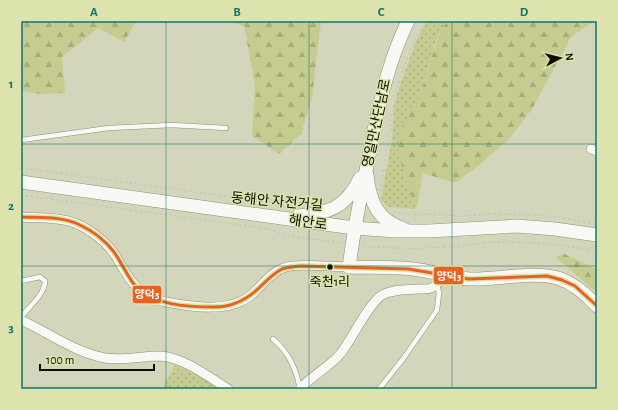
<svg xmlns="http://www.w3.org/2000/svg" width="618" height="410" viewBox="0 0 618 410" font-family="'Alegreya Sans','Noto Sans KR',sans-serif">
  <defs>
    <pattern id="green-dots" width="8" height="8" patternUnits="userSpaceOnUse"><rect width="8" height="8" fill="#c6cb8f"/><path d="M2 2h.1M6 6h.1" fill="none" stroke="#a9ad7a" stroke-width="1.8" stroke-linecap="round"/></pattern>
    <pattern id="forest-firs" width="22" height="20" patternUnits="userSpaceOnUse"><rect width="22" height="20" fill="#c6cb8f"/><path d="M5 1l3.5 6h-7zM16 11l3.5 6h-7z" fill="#a9ad7a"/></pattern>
  </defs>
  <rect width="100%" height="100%" fill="#d3d6ba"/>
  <!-- green -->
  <g fill="url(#green-dots)">
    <polygon points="427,21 447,21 437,37 419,97 411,112 400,160 416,209 387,207 381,199 392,139 394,108 398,91 416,41"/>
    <polygon points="175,365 203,378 221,389 162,389"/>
  </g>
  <!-- forest -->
  <g fill="url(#forest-firs)">
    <polygon points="21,21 136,21 124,42 98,28 62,57 65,93 42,94 21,91"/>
    <polygon points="226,21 321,21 312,98 301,134 279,154 252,136 255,85 244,26"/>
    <polygon points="447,21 594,21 571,37 532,109 509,139 478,166 455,183 423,173 416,209 400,160 398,144 400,130 419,97 438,37"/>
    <polygon points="564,254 588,265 597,270 597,293 556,257"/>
  </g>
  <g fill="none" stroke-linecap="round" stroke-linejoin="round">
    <!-- lane casing -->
    <g stroke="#8e907a" stroke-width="5.5">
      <g id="lane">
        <polyline points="21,140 109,128 171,125 226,128"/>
        <path d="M21 281 40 277 45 281C45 294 29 307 21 317"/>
        <path d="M273 339C289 353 296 368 300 389"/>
        <polyline points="379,389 403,359 437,310 439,293 437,284"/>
      </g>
    </g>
    <!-- street casing -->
    <g stroke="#8e907a" stroke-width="10">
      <g id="street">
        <polyline points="591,149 597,151"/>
        <path d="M21 217C37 218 57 217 72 222 87 227 104 240 113 252 118 259 121 266 126 273 134 288 150 299 166 302 192 307 230 313 251 295 263 285 270 272 286 267 301 263 333 267 349 267"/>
        <path d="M21 320C49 333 74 352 105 358 123 361 142 356 160 356 183 357 209 377 228 389"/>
        <path d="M300 389C312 375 330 367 341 353 352 339 369 303 382 295 393 289 406 290 418 289 423 289 429 290 433 287 438 285 440 280 442 275"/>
      </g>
    </g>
    <!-- secondary casing -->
    <g stroke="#8e907a" stroke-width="14">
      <g id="secondary">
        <path d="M408 21C387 64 378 109 369 156 361 193 354 229 349 267 372 268 396 266 419 270 436 272 452 278 470 279 498 280 531 271 558 278 573 283 586 294 597 306"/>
        <path d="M367 175C370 202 377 220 404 229"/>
        <polyline points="21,182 354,228 395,231 429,231 517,226 555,229 597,235"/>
        <path d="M298 216C330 212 345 209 360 178"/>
      </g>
    </g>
    <!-- path -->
    <g stroke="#c5c6bd" stroke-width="1.5" stroke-dasharray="2 3" stroke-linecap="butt">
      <path d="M403 117C405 84 411 54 432 27"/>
      <polyline points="390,129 396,129 395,152 404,176 414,215"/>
      <polyline points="396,129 413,100 419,86 436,21"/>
      <polyline points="21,168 240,198 269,199 307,204"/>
      <polyline points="380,191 396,90 411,47 425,21"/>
      <polyline points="21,195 264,228 291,236 343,243"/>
      <polyline points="394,212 414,215 432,214 459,216 492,214 535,215 557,217 597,224"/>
      <path d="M363 246C394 249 426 249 457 246 471 245 484 242 497 242 530 241 564 245 597 251"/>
      <polyline points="178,371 181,389"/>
      <polyline points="171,389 177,370 190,378 202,389"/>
    </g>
    <!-- lane -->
    <use href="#lane" stroke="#f8f9f5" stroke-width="4.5"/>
    <!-- street -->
    <use href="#street" stroke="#f8f9f5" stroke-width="9"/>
    <!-- secondary -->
    <use href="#secondary" stroke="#f8f9f5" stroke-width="13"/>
    <!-- bus-1 casing -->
    <g stroke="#dde3ad" stroke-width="6">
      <path id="bus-1" d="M21 217C40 218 60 216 78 224 91 230 105 240 114 252 121 262 126 273 133 283 153 306 187 307 215 307 234 307 248 299 261 286 267 280 274 273 282 269 288 267 294 267 300 266L408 269 469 279 547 276 562 280 575 286 597 306"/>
    </g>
    <!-- bus-1 -->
    <use href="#bus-1" stroke="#e76120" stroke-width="3"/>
  </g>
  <!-- grid -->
  <path fill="none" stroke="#0f766e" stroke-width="1" stroke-opacity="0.55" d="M166 21V389M309 21V389M452 21V389M21 144H597M21 266H597"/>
  <!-- markers -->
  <circle fill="#0d0f00" stroke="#dde3ad" stroke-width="1.5" cx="330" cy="267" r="3.5"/>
  <g text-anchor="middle" stroke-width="3" stroke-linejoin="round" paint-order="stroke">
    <!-- bus labels -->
    <g font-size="13" fill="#0d0f00" stroke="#dde3ad">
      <text x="330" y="286">죽천1리</text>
    </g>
    <!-- street labels -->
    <g font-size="14" fill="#0d0f00" stroke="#dde3ad">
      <text transform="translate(376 123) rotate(-78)" y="5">영일만산단남로</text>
      <text transform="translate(277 201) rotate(5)" y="5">동해안 자전거길</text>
      <text transform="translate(308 222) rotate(8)" y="5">해안로</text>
    </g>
  </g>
  <g stroke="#dde3ad" stroke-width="1.5">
    <rect x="433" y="266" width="31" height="19" rx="4" fill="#e76120"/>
    <rect x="132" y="285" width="30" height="19" rx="4" fill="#e76120"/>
  </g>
  <g font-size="11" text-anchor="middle" font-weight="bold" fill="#fff">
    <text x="449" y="280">양덕3</text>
    <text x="147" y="298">양덕3</text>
  </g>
  <!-- border -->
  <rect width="618" height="410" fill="none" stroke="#dde3ad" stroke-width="44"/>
  <!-- north arrow -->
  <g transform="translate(560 58) rotate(83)" stroke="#dde3ad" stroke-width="3" paint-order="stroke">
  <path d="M0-3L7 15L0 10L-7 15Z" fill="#0d0f00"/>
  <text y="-6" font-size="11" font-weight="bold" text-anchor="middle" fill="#0d0f00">N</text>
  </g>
  <!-- scale -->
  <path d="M40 364v6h114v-6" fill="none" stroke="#0d0f00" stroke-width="2"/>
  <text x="46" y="364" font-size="12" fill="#0d0f00" stroke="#dde3ad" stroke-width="3" paint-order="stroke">100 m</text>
  <rect x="22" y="22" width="574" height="366" fill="none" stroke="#0f766e" stroke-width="1.5"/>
  <g font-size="13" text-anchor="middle" font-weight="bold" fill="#0f766e">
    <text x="94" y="16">A</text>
    <text x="237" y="16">B</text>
    <text x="381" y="16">C</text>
    <text x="524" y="16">D</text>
    <text x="11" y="88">1</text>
    <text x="11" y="210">2</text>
    <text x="11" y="332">3</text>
  </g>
</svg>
